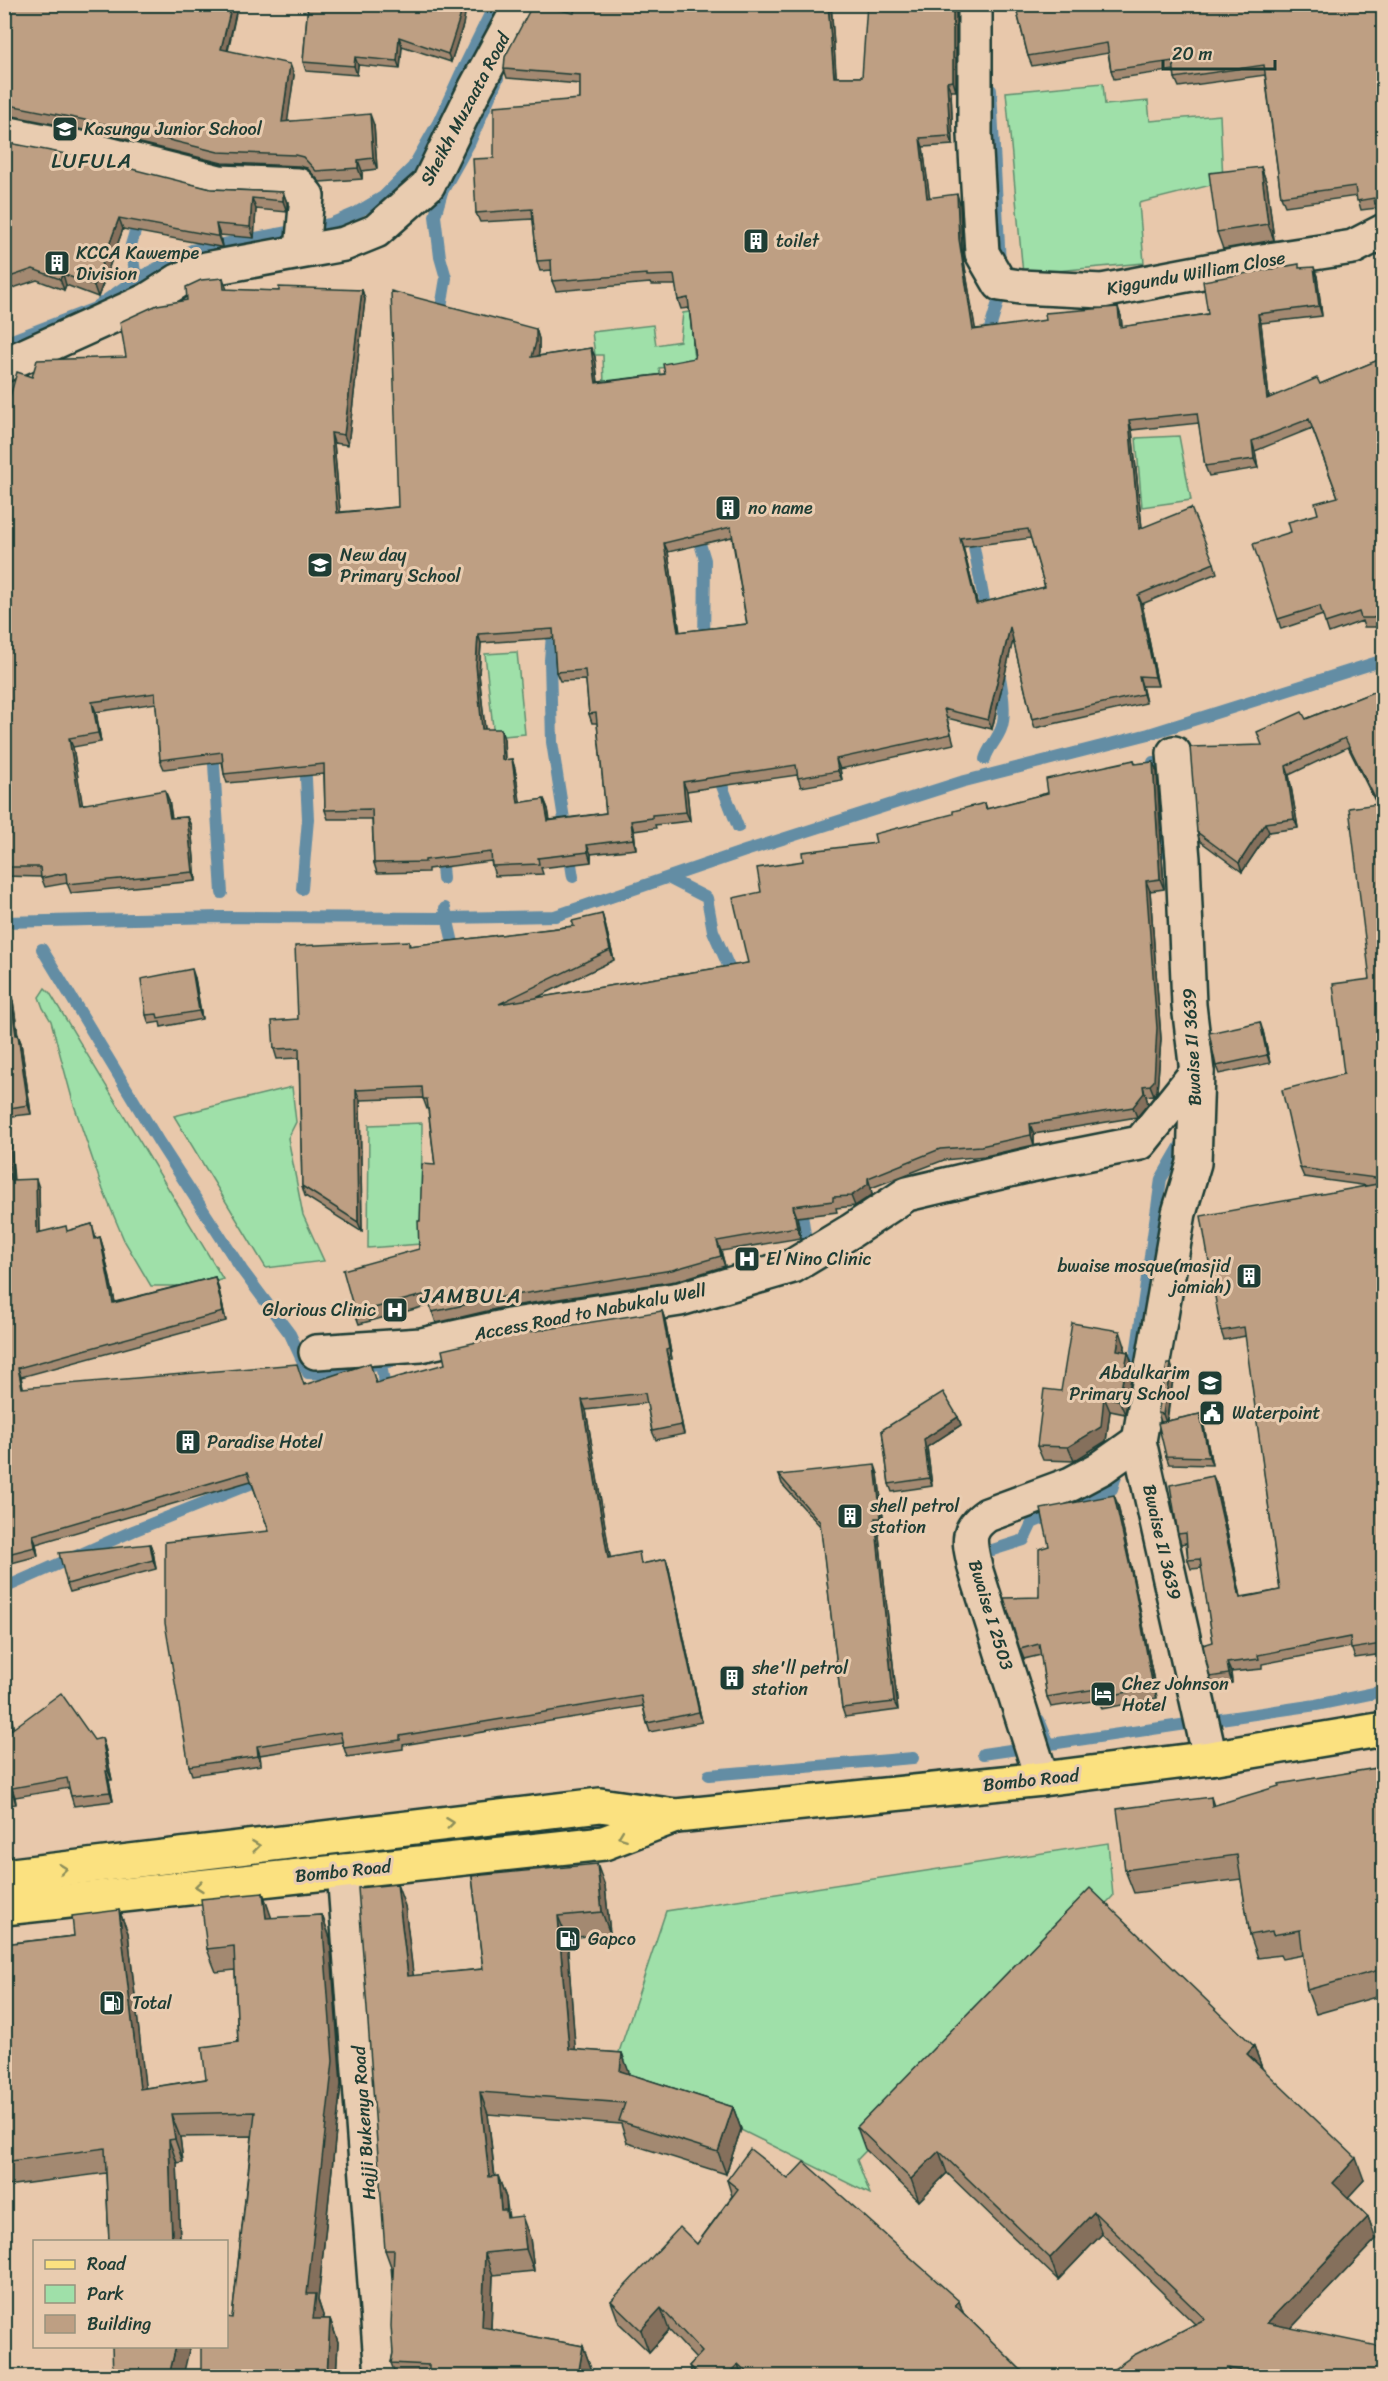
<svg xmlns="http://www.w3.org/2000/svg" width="1388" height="2381" viewBox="0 0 1388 2381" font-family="Sriracha,sans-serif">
  <rect width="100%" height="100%" fill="#e8c8ab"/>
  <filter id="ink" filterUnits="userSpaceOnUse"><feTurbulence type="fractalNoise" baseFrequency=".0167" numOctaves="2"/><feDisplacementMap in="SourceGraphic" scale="12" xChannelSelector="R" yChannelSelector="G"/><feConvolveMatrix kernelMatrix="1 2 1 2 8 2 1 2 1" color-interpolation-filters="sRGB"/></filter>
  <g filter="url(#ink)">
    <!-- green -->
    <g fill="#9fe0a9" stroke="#5f8e6e" stroke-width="1.5">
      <polygon points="1103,83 1105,105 1148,101 1150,121 1220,115 1223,182 1139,203 1144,263 1023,274 1006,92"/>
      <polygon points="720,307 734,334 692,343 695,365 659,368 664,395 604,385 603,355 595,355 592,332 653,325 656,345 680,341 683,313"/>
      <polygon points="1179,436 1191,500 1142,507 1136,438"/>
      <polygon points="517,652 525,734 494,737 485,654"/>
      <polygon points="45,988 50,993 223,1279 202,1286 151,1286 124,1240 103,1190 73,1102 51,1021 43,1008 39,997"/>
      <polygon points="292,1087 296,1122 288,1138 303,1215 324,1261 266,1268 174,1116"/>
      <polygon points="422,1123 421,1244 368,1248 369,1125"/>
      <polygon points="1108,1843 1113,1896 857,2160 870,2194 614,2067 666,1911"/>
    </g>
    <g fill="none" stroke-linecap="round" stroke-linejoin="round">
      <!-- stream -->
      <g stroke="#648da4" stroke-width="12">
        <polyline points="991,90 1000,265"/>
        <polyline points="136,279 192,250 330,224 356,213 383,197 413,167 438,123 460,75 495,4"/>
        <polyline points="439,320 446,278 440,257 435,216 442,192 470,142 498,78"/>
        <polyline points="986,342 1001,292"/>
        <polyline points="4,343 95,308 136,279 131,245 140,215"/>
        <polyline points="971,531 987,617"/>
        <polyline points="698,537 705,560 704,646"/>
        <polyline points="553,622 550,660 552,742 573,877"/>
        <polyline points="213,748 222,893"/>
        <path d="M985 759C988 748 997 740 1001 729 1007 715 1002 687 999 672"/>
        <polyline points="1153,762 1166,852"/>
        <polyline points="717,773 738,827"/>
        <polyline points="441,852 443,879"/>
        <polyline points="668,878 707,898 713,931 735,981"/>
        <polyline points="302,889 308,819 305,759"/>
        <polyline points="445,908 456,956"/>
        <polyline points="4,922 220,917 446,918 555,916 745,851 961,782 1149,734 1384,660"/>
        <polyline points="42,949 159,1142 242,1270 290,1334 308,1373 326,1374 392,1361"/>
        <polyline points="800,1200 806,1241"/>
        <polyline points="381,1364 386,1395"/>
        <polyline points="1129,1404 1161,1179 1182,1143 1183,1135"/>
        <polyline points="986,1562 983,1553 1024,1540 1032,1523 1112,1489 1120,1462"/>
        <polyline points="4,1588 133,1531 265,1478"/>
        <polyline points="1039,1720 1049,1744"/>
        <polyline points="983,1754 1316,1705 1384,1691"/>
        <polyline points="709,1775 913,1758"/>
      </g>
      <!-- minor casing -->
      <g stroke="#1f3d34" stroke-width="38">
        <g id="minor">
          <polyline points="975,4 975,135 982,253 1000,284 1020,287 1102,291 1249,263 1353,247 1384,231"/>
          <polyline points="4,133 100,152 219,182 298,185 307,196 302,250"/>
          <polyline points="4,365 148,300 178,281 206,269 344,244 376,231 428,185 476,87 521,4"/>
          <polyline points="1174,753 1183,859 1189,1005 1197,1072 1194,1163 1179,1213 1139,1441 1210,1758"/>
          <polyline points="316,1352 421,1345 503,1327 680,1299 793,1266 851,1231 907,1194 1030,1165 1140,1143 1197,1072"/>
          <path d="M1042 1779 975 1568C970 1543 964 1531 987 1515L1071 1484 1101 1468 1139 1441"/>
          <polyline points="344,1871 382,2376"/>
        </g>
      </g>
      <!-- major casing -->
      <g stroke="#1f3d34" stroke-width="38">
        <g id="major">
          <polyline points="4,1876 600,1805 676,1816 1042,1779 1210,1758 1384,1729"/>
          <polyline points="4,1908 604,1843 675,1816"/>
        </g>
      </g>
      <!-- minor -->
      <use href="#minor" stroke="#e9ccb0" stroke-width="33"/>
      <!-- major -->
      <use href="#major" stroke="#fbe180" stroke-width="33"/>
    </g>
    <!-- wall -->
    <g fill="#a38971" stroke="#1f3d34" stroke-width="1.5" fill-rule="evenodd">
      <polygon points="4,4 238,4 228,51 294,75 287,121 374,125 377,169 362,171 362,179 320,182 307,168 299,166 222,163 104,134 8,115 4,115"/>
      <polygon points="308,4 463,25 451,62 402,46 400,69 358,65 357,75 306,71 303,62"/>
      <path d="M576 4H831L836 77H862L956 4V91H951L953 145 923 147 929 197 960 204 962 249 975 329 1121 316 1122 327 1208 314 1300 268 1317 276 1322 316 1261 323 1269 398 1320 384 1383 358V501L1381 502 1383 508V625L1377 627H1364L1362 621 1329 633 1323 615 1281 629 1278 619 1291 532 1318 514 1338 497 1312 428 1255 451 1258 468 1209 476 1205 466 1199 423 1132 430 1142 528 1214 563 1217 573 1142 604 1158 686H1142L1146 703 1035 728 1032 719 1013 639 992 729 947 718 954 744 840 769 842 780 801 787 797 775 687 791 690 821 655 825 656 828 634 831 636 849 591 854V862L541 868 543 874 495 876 492 866 491 861 428 869V872L377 873 374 863 372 819H328L325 810 324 774 227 783 224 774 222 762 164 769 160 760 156 703 96 712 101 742 73 747 82 804 169 800 172 818 187 817 191 826 196 881 71 893 67 883 45 887 41 877 4 876V399L9 400 32 377 126 357 187 300 223 278 227 290 279 291 362 290 365 299 348 445 334 443 340 512 398 507 536 329 539 339V352L538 356 591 348 595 357 598 382 665 374 695 358 689 308 681 309 678 300 676 285H651L650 283 556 291 552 281V270L540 271 537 261 533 219 480 222 476 213 494 158 580 99V84L507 78 504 69 574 13ZM732 537 747 624 680 632 668 552ZM1031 538 1045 587 977 604 963 547ZM554 638 556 672 560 681 586 680 589 714 592 723H597L606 813 550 820 548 809 544 799 520 803 515 769 512 759 505 760 504 739 485 729 479 674 481 643Z"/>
      <polygon points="1015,4 1383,4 1383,213 1379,214 1377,208 1361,210 1357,196 1285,206 1281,196 1265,75 1179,87 1175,78 1174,70 1114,79 1111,70 1108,53 1032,66 1028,56"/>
      <polygon points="4,142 211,189 283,192 287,203 287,212 256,209 254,238 220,235 222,247 220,247 123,229 98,297 66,285 64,290 37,280 4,291"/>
      <polygon points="1261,167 1267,184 1274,240 1223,249 1217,232"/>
      <polygon points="1383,688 1383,1654 1355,1658 1351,1647 1262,1664 1262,1669 1231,1672 1232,1683 1213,1686 1210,1677 1213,1642 1202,1568 1191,1569 1188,1560 1186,1543 1181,1544 1178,1534 1217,1485 1241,1597 1280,1590 1246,1336 1224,1340 1221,1331 1369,1186 1304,1177 1300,1168 1344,1074 1370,979 1377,805 1348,747 1289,775 1298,828 1269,832 1242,872 1200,841 1197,832 1262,745 1306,719"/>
      <polygon points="1134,760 1136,764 1153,762 1157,772 1164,889 1150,891 1161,1039 1157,1091 1154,1095 1146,1096 1148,1104 1137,1117 1034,1134 1034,1145 985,1156 944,1160 871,1188 872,1195 855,1206 836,1208 837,1212 797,1217 801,1238 721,1251 725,1266 676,1281 500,1308 436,1323 430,1305 359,1324 355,1313 419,1249 420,1221 435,1165 428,1109 427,1109 423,1098 360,1100 362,1232 305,1196 302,1186 299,1058 277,1059 274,1049 298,1019 409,941 410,946 574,926 602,914 605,924 614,960 536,998 748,963 761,892 803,861 876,843 985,803 987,809 1048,793"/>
      <polygon points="4,974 8,993 13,1001 18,1035 21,1043 31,1114 4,1117"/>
      <polygon points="195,978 202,1019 161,1027 160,1022 149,1024 146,1015"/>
      <polygon points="1263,1031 1270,1063 1219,1074 1216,1066"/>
      <polygon points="4,1126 6,1126 10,1135 14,1180 39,1188 40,1232 68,1231 92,1224 96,1238 100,1237 103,1247 115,1302 215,1277 218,1286 226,1321 21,1377 23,1388 377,1383 662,1311 665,1320 672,1359 669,1359 684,1434 656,1440 652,1431 647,1403 586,1410 610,1558 643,1564 666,1559 669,1569 702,1722 650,1732 647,1723 643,1706 403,1745 403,1749 347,1757 342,1742 260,1755 261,1765 192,1775 189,1766 269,1531 251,1481 36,1544 38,1556 4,1565"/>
      <polygon points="1125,1346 1124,1351 1128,1352 1133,1366 1125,1414 1110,1411 1106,1441 1074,1461 1043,1460 1037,1446 1061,1391"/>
      <polygon points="1174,1373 1167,1421 1200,1414 1203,1422 1212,1465 1169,1464 1166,1456 1163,1422 1161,1422 1158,1413"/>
      <polygon points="958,1417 961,1425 927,1447 932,1486 892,1492 889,1484 882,1430"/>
      <polygon points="878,1474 884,1526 878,1527 898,1710 845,1717 842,1708 821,1527 782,1484 779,1475"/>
      <polygon points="1118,1505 1139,1604 1157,1698 1102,1709 1099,1700 1051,1707 1047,1697 1041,1655 1024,1659 1020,1649 1039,1597 1049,1546"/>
      <polygon points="150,1544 153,1552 156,1569 70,1592 67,1584"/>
      <polygon points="4,1663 13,1728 94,1740 105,1747 112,1780 109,1780 113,1801 74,1806 71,1796 69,1788 15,1797 16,1804 4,1806"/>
      <polygon points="1383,1767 1383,1995 1316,2014 1307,1990 1303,1955 1282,1959 1280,1955 1258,1958 1250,1935 1241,1879 1134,1893 1125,1870 1211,1797 1214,1806"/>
      <polygon points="472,1876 605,1886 610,1934 567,1938 575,2050 622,2053 629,2074 733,2107 741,2129 726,2174 627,2143 621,2124 488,2114 495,2177 498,2176 506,2198 509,2218 530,2238 534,2271 493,2275 491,2329 583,2346 591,2368 590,2376 396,2376 391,2363 393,2353 393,2272 385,2250 405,1906 413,1976 483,1969"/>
      <polygon points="263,1893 271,1918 322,1915 330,1938 341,2084 318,2300 324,2319 330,2319 338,2342 336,2376 201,2376 232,2318 252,2136 180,2137 183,2162 177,2163 180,2241 109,2241 106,2173 6,2186 9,2213 4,2214 4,1944 74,1936 119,1910 128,1933 145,2088 206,2079 238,2042 235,1970 216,1972 207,1949"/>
      <polygon points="1254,2046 1262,2068 1364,2180 1348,2197 1368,2217 1376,2239 1291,2328 1383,2376 1104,2376 1195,2324 1102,2234 1058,2280 947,2173 919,2201 865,2149 857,2127"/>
      <polygon points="788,2179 959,2301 963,2313 1027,2376 693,2376 689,2366 696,2359 669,2330 649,2352 619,2323 611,2301 697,2244 732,2196 727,2180"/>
    </g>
    <!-- shaded-wall -->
    <g fill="#856f5c" stroke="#1f3d34" stroke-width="1.5">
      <polygon points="232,4 238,4 225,60 221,49"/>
      <polygon points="462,4 467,4 463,25 451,62 448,54"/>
      <polygon points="828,4 831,4 837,87 834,77"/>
      <polygon points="953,4 956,4 956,91 953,81"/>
      <polygon points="399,37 402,46 400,69 397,61"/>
      <polygon points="355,57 358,65 357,75 354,66"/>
      <polygon points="290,64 294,75 286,132 282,122"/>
      <polygon points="947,82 951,91 953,145 950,136"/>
      <polygon points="370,114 374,125 377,169 373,158"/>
      <polygon points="920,138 923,147 931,207 927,198"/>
      <polygon points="358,160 362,171 362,179 358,168"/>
      <polygon points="1261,167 1267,184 1274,240 1268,224"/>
      <polygon points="283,192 287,203 287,212 283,201"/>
      <polygon points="957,194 960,204 962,249 977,339 973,330 959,239"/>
      <polygon points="252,198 256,209 254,238 250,227"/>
      <polygon points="119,218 123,229 98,297 94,286"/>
      <polygon points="216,224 220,235 222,247 218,236"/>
      <polygon points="1314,267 1317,276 1322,316 1319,306"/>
      <polygon points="63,274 66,285 64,290 60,279"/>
      <polygon points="362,290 365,299 348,445 344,435"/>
      <polygon points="1118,307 1121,316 1123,337 1120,327"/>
      <polygon points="1258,314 1261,323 1270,408 1267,399"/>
      <polygon points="536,329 539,339 539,352 536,366 532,357"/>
      <polygon points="591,348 595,357 599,392 596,383"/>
      <polygon points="1129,420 1132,430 1143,539 1139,529"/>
      <polygon points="331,433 334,443 341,522 337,513"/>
      <polygon points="1252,441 1255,451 1258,468 1254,459"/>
      <polygon points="960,538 963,547 980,614 976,604"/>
      <polygon points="664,543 668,552 681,642 678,632"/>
      <polygon points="1138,595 1142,604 1158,686 1155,677"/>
      <polygon points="1010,627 1014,636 992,729 988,720"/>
      <polygon points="478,634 481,643 479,674 486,739 482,729 476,665"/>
      <polygon points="1139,676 1142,686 1146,703 1143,694"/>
      <polygon points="92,702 96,712 101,742 98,733"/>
      <polygon points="501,729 504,739 505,770 502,760"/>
      <polygon points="69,738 73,747 84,814 80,805"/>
      <polygon points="512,759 515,769 522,813 518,803"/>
      <polygon points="836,759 840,769 842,780 838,771"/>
      <polygon points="1153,762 1157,772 1164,889 1160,879"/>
      <polygon points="1286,766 1289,775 1298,828 1294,819"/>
      <polygon points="683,782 687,791 690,821 686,812"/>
      <polygon points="165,790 169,800 173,828 170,818"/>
      <polygon points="544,799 548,809 551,830 548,821"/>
      <polygon points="187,817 191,826 196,881 193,872"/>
      <polygon points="631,821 634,831 636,849 633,839"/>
      <polygon points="1265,823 1269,832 1242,872 1239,863"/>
      <polygon points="587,845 591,854 591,862 588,852"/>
      <polygon points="1146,881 1150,891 1161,1039 1157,1091 1154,1095 1150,1085"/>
      <polygon points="602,914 605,924 614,960 610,950"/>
      <polygon points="192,969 195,978 202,1019 199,1011"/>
      <polygon points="4,974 9,1002 6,993 4,984"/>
      <polygon points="10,993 13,1001 19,1044 16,1035"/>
      <polygon points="1260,1022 1263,1031 1270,1063 1267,1055"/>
      <polygon points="18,1035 21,1043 31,1114 28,1105"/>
      <polygon points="1143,1086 1146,1096 1148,1104 1137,1117 1133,1107"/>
      <polygon points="356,1090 360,1100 362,1232 358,1222"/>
      <polygon points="1030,1124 1034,1134 1034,1145 1031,1135"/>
      <polygon points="6,1126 10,1135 14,1189 11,1180"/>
      <polygon points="868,1178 871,1188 872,1195 855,1206 851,1196"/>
      <polygon points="36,1179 39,1188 40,1242 37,1233"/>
      <polygon points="793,1206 797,1217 801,1238 797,1227"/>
      <polygon points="100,1237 103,1247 117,1312 113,1303"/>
      <polygon points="717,1241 721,1251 725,1266 721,1256"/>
      <polygon points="215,1277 218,1286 226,1321 223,1312"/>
      <polygon points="662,1311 665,1320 672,1359 669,1349"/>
      <polygon points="1120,1331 1125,1346 1122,1365 1117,1350"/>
      <polygon points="666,1350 669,1359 684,1434 681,1425"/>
      <polygon points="1128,1352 1133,1366 1125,1414 1119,1400"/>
      <polygon points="1171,1364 1174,1373 1166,1423 1163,1414"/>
      <polygon points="18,1368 21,1377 25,1398 22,1388"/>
      <polygon points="1104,1397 1110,1411 1106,1441 1074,1461 1068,1447"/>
      <polygon points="582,1400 586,1410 612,1568 608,1558"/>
      <polygon points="1200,1414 1203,1422 1212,1465 1209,1457"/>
      <polygon points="958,1417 961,1425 927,1447 932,1486 929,1478 924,1439"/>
      <polygon points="875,1465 878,1474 884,1526 881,1518"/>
      <polygon points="1213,1476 1217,1485 1243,1607 1240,1598"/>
      <polygon points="1114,1495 1118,1505 1139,1604 1157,1698 1153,1687"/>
      <polygon points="875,1518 878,1527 898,1710 894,1702"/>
      <polygon points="33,1535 36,1544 38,1556 35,1547"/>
      <polygon points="150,1544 153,1552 156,1569 153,1560"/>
      <polygon points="666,1559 669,1569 702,1722 699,1712"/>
      <polygon points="4,1663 15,1739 11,1730 4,1678"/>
      <polygon points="1227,1663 1231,1672 1232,1683 1229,1674"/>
      <polygon points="102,1738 105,1747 112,1780 108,1771"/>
      <polygon points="257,1746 260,1755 261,1765 258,1756"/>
      <polygon points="106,1771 109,1780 113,1801 110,1792"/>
      <polygon points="12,1788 15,1797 16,1804 13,1795"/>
      <polygon points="597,1864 605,1886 610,1934 602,1912"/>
      <polygon points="397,1884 405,1906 416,1998 408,1976"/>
      <polygon points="263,1893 271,1916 274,1941 266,1918"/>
      <polygon points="119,1910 128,1933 148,2112 140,2089"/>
      <polygon points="322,1915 330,1938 341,2084 318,2300 324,2318 321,2342 313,2319 307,2294"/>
      <polygon points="558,1916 567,1938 577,2071 569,2049"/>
      <polygon points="1254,2046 1262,2068 1247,2054"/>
      <polygon points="622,2053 630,2075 620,2071"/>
      <polygon points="480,2092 488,2114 497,2199 489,2177"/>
      <polygon points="733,2107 741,2129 726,2174 718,2152"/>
      <polygon points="171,2114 180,2137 183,2162 175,2139"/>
      <polygon points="169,2140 177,2163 180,2241 172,2241"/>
      <polygon points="939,2151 947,2173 919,2201 911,2179"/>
      <polygon points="1356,2158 1364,2180 1341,2205 1333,2183"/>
      <polygon points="498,2176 506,2198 507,2214 514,2232 501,2210"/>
      <polygon points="4,2184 6,2186 9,2213 4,2200"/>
      <polygon points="1094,2212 1102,2234 1058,2280 1050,2258"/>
      <polygon points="522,2216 530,2238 534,2271 526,2249"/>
      <polygon points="1368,2217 1376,2239 1275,2345 1267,2323"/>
      <polygon points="485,2253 493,2275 490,2349 482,2327"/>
      <polygon points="959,2301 967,2323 955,2305"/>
      <polygon points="661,2308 669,2330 649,2352 641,2330"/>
      <polygon points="330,2319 338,2342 336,2376 327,2376"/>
      <polygon points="176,2346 190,2346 183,2376 169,2376"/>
      <polygon points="583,2346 591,2368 590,2376 578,2376"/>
      <polygon points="738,2364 742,2376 726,2376"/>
    </g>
    <!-- building -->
    <g fill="#be9f83" stroke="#1f3d34" stroke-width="1.5" fill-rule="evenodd">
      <polygon points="4,4 232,4 221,49 290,64 282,122 370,114 373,158 358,160 358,168 316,171 303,157 295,155 218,152 100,123 4,104"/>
      <polygon points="308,4 462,4 460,17 448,54 399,37 397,61 355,57 354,66 303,62"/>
      <path d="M533 4 574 13 576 4H828L834 77H862L867 4H953V81L947 82 950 136 920 138 927 198 957 194 959 239 973 330 1046 320 1045 313 1118 307 1120 327 1208 314 1203 281 1299 264V268L1314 267 1319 306 1258 314 1267 399 1317 378 1320 384 1383 358V491L1378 493 1383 508V614L1373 618H1361L1359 612 1325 623 1320 606 1278 619 1253 544 1291 532 1288 522 1318 514 1315 503 1338 497 1309 419 1252 441 1254 459 1205 466 1197 413 1129 420 1139 529 1191 508 1214 563 1138 595 1155 677 1139 676 1143 694 1032 719 1010 627 988 720 944 709 951 734 836 759 838 771 798 778 796 765 683 782 686 812 652 815V818L631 821 633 839 587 845 588 852 538 858 539 864 492 866 491 852 425 860V862L374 863 372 809 325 810 324 764 224 774 222 752 160 760 155 693 92 702 98 733 69 738 80 805 165 790 170 818 187 817 193 872 67 884 66 873 41 878 40 867H4V399L9 400 17 372 32 377 37 360 126 357 120 322 157 305 187 300 186 287 201 280 223 278 224 289 279 291V287L362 290 344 435 331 433 337 513 398 507 391 291 536 329V342L532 357 591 348 596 383 665 374 663 364 695 358 688 298 678 300 674 275 647 276V274L552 281 551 260 537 261 532 209 476 213 473 159 494 158V106L580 99V75L504 69 505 57ZM731 527 747 624 678 632 664 543ZM1028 529 1045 587 976 604 960 538ZM553 629 556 672 585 670 589 714 596 713 606 813 548 821 544 799 518 803 512 759 502 760 501 729H482L476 665 478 634Z"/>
      <polygon points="1015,4 1383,4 1383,203 1375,204 1374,198 1357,201 1355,186 1281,196 1264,65 1175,78 1173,61 1111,70 1107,43 1028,56"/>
      <polygon points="4,142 92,159 211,189 283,192 283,201 252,198 250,227 216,224 218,236 216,236 119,218 94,286 63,274 60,279 33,269 4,279"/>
      <polygon points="1261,167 1268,224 1217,232 1209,173"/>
      <polygon points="1383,240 1383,272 1380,243"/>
      <polygon points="1383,688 1383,1179 1300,1168 1282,1090 1344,1074 1333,984 1370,979 1349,808 1378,804 1345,738 1286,766 1294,819 1265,823 1239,863 1197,832 1190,747 1262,745 1257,732 1302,712 1306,719"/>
      <polygon points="1134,760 1135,764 1153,762 1160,879 1146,881 1157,1028 1154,1081 1150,1085 1143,1086 1144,1093 1133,1107 1030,1124 1031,1135 981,1146 940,1149 868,1178 868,1184 851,1196 833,1197 833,1201 793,1206 797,1227 717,1241 721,1256 672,1270 496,1298 432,1312 427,1294 355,1313 343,1270 419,1249 418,1221 420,1221 422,1164 435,1165 427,1099 423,1099 422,1087 356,1090 358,1222 302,1186 299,1048 274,1049 272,1021 298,1019 295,946 409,941 409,946 574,926 572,921 602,914 610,950 499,1004 748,963 733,898 761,892 757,868 803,861 802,852 876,843 874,834 953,814 953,811 985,803 986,809 1048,793 1046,779"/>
      <polygon points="192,969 199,1011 158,1018 157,1014 146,1015 141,979"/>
      <polygon points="4,984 6,993 10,993 16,1035 18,1035 28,1105 4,1109"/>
      <polygon points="1260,1022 1267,1055 1216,1066 1209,1033"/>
      <polygon points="4,1126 6,1126 11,1180 36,1179 37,1233 66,1226 67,1231 92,1224 95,1239 100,1237 113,1303 215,1277 223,1312 18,1368 22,1388 297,1364 304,1385 370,1363 376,1383 445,1364 442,1350 503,1336 662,1311 669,1349 666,1350 681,1425 652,1431 645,1393 582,1400 608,1558 639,1552 641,1564 666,1559 699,1712 647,1723 641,1696 400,1736 400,1740 344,1748 340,1732 257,1746 258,1756 189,1766 165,1623 165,1542 269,1531 248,1472 33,1535 35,1547 4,1555"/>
      <polygon points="1383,1183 1383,1650 1382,1651 1381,1644 1351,1649 1350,1637 1258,1655 1259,1659 1227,1663 1229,1674 1210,1677 1203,1645 1213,1642 1200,1559 1188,1560 1186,1533 1178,1534 1170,1485 1213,1476 1240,1598 1280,1590 1244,1327 1221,1331 1201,1216"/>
      <polygon points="1072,1323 1120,1331 1117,1350 1128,1352 1119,1400 1104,1397 1101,1427 1068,1447 1037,1446 1044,1389 1061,1391"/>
      <polygon points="1167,1364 1171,1364 1163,1414 1158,1413"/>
      <polygon points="943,1392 958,1417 924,1439 929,1478 889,1484 882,1430"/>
      <polygon points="1200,1414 1209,1457 1166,1456 1158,1423"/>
      <polygon points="875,1465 881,1518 875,1518 894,1702 842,1708 820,1522 779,1475"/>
      <polygon points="1114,1495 1136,1594 1153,1687 1098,1698 1096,1689 1047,1697 1039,1644 1020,1649 1004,1598 1039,1597 1039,1549 1049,1546 1041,1509"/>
      <polygon points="150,1544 153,1560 67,1584 59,1553"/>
      <polygon points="4,1678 11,1730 61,1693 94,1740 102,1738 108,1771 106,1771 110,1792 71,1796 67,1778 12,1788 13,1795 4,1796"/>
      <polygon points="1383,1767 1383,1969 1307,1990 1300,1930 1273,1935 1272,1931 1250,1935 1237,1855 1125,1870 1117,1809 1211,1797 1212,1806 1279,1786 1279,1784"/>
      <polygon points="597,1864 602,1912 558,1916 569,2049 622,2053 620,2071 733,2107 718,2152 619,2121 625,2103 480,2092 489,2177 498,2176 501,2210 506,2210 507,2218 522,2216 526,2249 485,2253 482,2327 583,2346 578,2376 429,2376 429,2365 391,2363 393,2353 391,2326 394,2250 385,2250 358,1888 397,1884 408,1976 483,1969 472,1876"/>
      <polygon points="1090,1888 1254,2046 1247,2054 1356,2158 1333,2183 1368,2217 1267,2323 1383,2347 1383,2370 1382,2376 1273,2376 1228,2368 1233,2376 1104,2376 1134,2355 1205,2319 1094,2212 1050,2258 939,2151 911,2179 857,2127"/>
      <polygon points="263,1893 266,1918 322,1915 333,2061 307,2294 316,2294 313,2319 330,2319 327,2376 201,2376 201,2346 226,2346 226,2317 232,2318 255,2112 171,2114 175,2139 169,2140 172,2241 109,2241 105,2148 4,2162 4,1944 74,1936 72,1916 119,1910 140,2089 206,2079 202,2047 238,2042 234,1946 207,1949 201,1899"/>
      <polygon points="750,2149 788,2179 804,2162 959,2301 955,2305 1027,2376 751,2376 738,2364 726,2376 700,2376 689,2366 702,2352 661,2308 641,2330 611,2301 680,2227 697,2244 738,2189 727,2180"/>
      <polygon points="112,2346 176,2346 169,2376 113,2376"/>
    </g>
    <!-- one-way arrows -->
    <defs><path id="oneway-chevron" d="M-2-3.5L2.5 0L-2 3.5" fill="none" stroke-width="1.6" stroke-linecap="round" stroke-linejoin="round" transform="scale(1.5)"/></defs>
    <g stroke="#8d8f5a">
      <use href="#oneway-chevron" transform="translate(450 1823) rotate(-7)"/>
      <use href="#oneway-chevron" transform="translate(622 1836) rotate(159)"/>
      <use href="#oneway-chevron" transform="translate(256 1846) rotate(-7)"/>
      <use href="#oneway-chevron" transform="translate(63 1869) rotate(-7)"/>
      <use href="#oneway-chevron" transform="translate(199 1886) rotate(174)"/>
    </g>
  </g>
  <!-- icons -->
  <defs>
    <g id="school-square" transform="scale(1.35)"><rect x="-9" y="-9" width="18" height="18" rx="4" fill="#1f3d34" stroke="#e9ccb0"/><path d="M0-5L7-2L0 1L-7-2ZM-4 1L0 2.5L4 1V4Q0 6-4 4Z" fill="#fff"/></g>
    <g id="building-square" transform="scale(1.35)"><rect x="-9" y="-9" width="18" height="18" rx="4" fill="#1f3d34" stroke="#e9ccb0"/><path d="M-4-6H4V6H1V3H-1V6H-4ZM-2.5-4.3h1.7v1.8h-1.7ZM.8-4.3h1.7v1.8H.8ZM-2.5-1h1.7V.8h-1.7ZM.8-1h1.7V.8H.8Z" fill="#fff"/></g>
    <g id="hospital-square" transform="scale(1.35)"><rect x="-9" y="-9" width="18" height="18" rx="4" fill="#1f3d34" stroke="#e9ccb0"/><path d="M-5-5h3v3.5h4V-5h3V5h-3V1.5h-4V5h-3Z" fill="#fff"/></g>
    <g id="civic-square" transform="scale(1.35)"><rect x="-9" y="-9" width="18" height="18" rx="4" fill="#1f3d34" stroke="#e9ccb0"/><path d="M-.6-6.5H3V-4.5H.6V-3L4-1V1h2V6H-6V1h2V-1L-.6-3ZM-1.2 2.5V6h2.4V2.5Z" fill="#fff"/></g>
    <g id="hotel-square" transform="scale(1.35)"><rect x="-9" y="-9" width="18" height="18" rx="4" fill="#1f3d34" stroke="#e9ccb0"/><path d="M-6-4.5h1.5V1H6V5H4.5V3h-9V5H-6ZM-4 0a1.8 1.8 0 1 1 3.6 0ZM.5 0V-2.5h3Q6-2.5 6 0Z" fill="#fff"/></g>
    <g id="fuel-square" transform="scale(1.35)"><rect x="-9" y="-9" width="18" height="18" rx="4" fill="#1f3d34" stroke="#e9ccb0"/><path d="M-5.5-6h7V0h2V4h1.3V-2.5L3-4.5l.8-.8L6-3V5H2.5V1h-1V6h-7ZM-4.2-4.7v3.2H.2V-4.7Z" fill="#fff"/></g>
  </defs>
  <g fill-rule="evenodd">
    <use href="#school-square" x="65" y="129"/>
    <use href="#building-square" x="756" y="241"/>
    <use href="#building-square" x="57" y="263"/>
    <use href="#building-square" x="728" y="508"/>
    <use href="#school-square" x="320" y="565"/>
    <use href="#hospital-square" x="747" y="1259"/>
    <use href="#building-square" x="1249" y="1276"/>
    <use href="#hospital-square" x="395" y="1310"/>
    <use href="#school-square" x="1210" y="1383"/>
    <use href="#civic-square" x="1212" y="1413"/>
    <use href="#building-square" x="188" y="1442"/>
    <use href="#building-square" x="850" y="1516"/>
    <use href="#building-square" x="732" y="1678"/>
    <use href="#hotel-square" x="1103" y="1694"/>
    <use href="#fuel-square" x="568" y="1939"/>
    <use href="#fuel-square" x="112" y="2003"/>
  </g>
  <g text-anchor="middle" stroke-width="6" stroke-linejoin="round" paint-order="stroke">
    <!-- street labels -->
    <g font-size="18" fill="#1f3d34" stroke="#e9ccb0">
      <text transform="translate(465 109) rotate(-62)" y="6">Sheikh Muzaata Road</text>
      <text transform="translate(1196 273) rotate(-10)" y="6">Kiggundu William Close</text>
      <text transform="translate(1192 1047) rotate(-93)" y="6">Bwaise II 3639</text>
      <text transform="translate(590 1312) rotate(-11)" y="6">Access Road to Nabukalu Well</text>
      <text transform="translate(1162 1542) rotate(77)" y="6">Bwaise II 3639</text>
      <text transform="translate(991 1615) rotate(73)" y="6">Bwaise I 2503</text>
      <text transform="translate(1031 1780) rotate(-6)" y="6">Bombo Road</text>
      <text transform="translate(343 1871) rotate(-6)" y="6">Bombo Road</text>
      <text transform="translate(364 2123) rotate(-94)" y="6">Hajji Bukenya Road</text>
    </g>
    <!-- poi labels -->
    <g font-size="18" fill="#1f3d34" stroke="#e9ccb0" text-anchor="start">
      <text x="84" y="135">Kasungu Junior School</text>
      <text x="776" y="247">toilet</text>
      <text x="76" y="259">KCCA Kawempe<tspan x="76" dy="21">Division</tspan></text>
      <text x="748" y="514">no name</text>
      <text x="340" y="561">New day<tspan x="340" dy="21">Primary School</tspan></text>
      <text x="766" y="1265">El Nino Clinic</text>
      <text x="1230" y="1272" text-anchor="end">bwaise mosque(masjid<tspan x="1230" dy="21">jamiah)</tspan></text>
      <text x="376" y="1316" text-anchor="end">Glorious Clinic</text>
      <text x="1190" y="1379" text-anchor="end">Abdulkarim<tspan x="1190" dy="21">Primary School</tspan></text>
      <text x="1232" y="1419">Waterpoint</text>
      <text x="207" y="1448">Paradise Hotel</text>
      <text x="870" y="1512">shell petrol<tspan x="870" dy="21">station</tspan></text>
      <text x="752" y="1674">she'll petrol<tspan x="752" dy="21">station</tspan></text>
      <text x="1122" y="1690">Chez Johnson<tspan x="1122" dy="21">Hotel</tspan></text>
      <text x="588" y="1945">Gapco</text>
      <text x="132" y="2009">Total</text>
    </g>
    <!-- quarter labels -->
    <g font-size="21" letter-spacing="1.5" fill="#1f3d34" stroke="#e9ccb0">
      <text x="92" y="168">LUFULA</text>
      <text x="471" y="1303">JAMBULA</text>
    </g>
  </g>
  <!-- margin -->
  <rect width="1388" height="2381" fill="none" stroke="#e9ccb0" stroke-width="24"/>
  <rect x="12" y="12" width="1364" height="2357" fill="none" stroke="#1f3d34" stroke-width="2" filter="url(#ink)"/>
  <!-- legend -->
  <rect x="33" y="2240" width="195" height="108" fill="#e9ccb0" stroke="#98937e" stroke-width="1.5"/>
  <rect x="45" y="2260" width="30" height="9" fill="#fbe180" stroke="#98937e" stroke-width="1.5"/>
  <text x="87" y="2270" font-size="18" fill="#1f3d34">Road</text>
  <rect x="45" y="2285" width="30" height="18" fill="#9fe0a9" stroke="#98937e" stroke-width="1.5"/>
  <text x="87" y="2300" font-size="18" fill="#1f3d34">Park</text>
  <rect x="45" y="2315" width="30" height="18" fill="#be9f83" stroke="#98937e" stroke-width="1.5"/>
  <text x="87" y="2330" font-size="18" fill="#1f3d34">Building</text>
  <!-- scale -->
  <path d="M1163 60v9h112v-9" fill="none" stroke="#1f3d34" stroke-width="3"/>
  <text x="1172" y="60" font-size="18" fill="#1f3d34" stroke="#e9ccb0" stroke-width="4.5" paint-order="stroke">20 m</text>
</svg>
